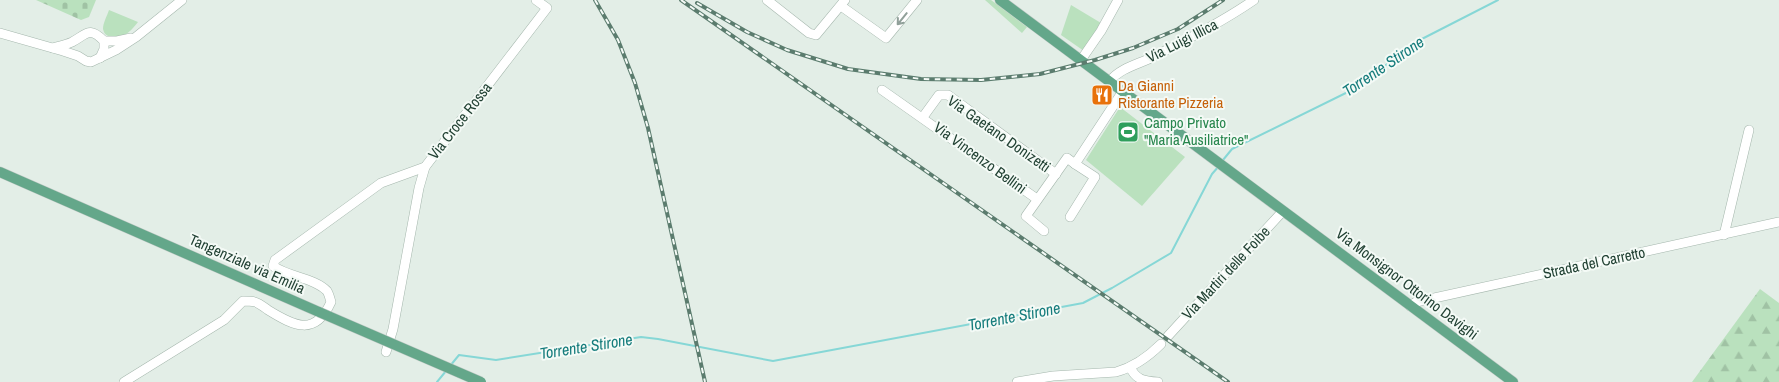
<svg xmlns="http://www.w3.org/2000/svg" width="1779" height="382" viewBox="0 0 1779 382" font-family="'Archivo Narrow',sans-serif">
  <defs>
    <pattern id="forest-firs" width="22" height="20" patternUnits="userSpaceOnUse" patternTransform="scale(1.25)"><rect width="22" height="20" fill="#bae1be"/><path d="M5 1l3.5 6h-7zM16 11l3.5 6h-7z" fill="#a0c2a4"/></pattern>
    <pattern id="cemetery-stones" width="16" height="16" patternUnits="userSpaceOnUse" patternTransform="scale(1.25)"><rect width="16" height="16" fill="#bae1be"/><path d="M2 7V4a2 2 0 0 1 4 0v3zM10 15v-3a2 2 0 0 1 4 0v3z" fill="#a0c2a4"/></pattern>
  </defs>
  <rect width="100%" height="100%" fill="#e3eee7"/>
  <!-- green -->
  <g fill="#bae1be">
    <polygon points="985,0 991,0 1027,27 1022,33"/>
    <polygon points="1071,5 1101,23 1084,51 1061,35"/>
    <path d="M109 10 138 22C131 31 121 42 108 36 105 34 104 33 103 29 103 23 107 16 109 10Z"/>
    <polygon points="1120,107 1185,157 1142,206 1086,160"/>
  </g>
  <!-- forest -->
  <polygon fill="url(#forest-firs)" points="1760,289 1779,303 1779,382 1692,382"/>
  <!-- cemetery -->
  <polygon fill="url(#cemetery-stones)" points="36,0 96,0 89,17 81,20"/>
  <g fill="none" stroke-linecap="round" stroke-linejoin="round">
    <!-- stream -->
    <g stroke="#86d7d6" stroke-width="2">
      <polyline points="1223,160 1232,149 1358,87 1414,43 1498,0"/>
      <polyline points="450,366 459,355 496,360 641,337 658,339 773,361 1083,303 1112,288 1171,253 1212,174 1219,166"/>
      <polyline points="437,382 446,371"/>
    </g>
    <!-- minor casing -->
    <g stroke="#a5b7ad" stroke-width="10">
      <g id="minor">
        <polyline points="767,0 809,33 816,35 845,0"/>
        <polyline points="841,6 886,38 917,0"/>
        <polyline points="0,33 63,51 78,56 86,61 91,62 116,50 136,37 182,0"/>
        <polyline points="104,41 117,41 131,38"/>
        <path d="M53 48C59 46 66 45 72 42 87 34 89 26 104 41V49L100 58"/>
        <polyline points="1081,60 1101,31 1118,0"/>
        <path d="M1110 81C1120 68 1139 64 1153 57 1188 39 1222 22 1254 0"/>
        <polyline points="882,90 1037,199"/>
        <polyline points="923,117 939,95 948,95 1056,174"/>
        <polyline points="1070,217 1095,177 1075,164"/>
        <polyline points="1044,231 1026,216 1067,158 1075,164 1123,91"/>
        <polyline points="1724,235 1749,130"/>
        <polyline points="1410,306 1416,302 1779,222"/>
        <polyline points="1168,336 1283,211"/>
        <polyline points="386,352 393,329 419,188 425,167 547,8 536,0"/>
        <path d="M1130 367C1136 380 1144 381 1158 382"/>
        <path d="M124 382 224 320 243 301C246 301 251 301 255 302 259 303 264 307 268 310 294 326 315 337 331 302 330 299 329 294 327 291 315 278 288 277 273 266L275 260 381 183 425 167"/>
        <path d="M1017 382 1053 376 1116 372C1134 367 1148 357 1161 344"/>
      </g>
    </g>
    <!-- major casing -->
    <g stroke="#c1cac6" stroke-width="11">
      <g id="major">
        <polyline points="1000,0 1513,382"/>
        <polyline points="0,172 319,312"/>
      </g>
    </g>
    <!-- minor -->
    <use href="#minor" stroke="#fff" stroke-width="9"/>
    <!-- major -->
    <use href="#major" stroke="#64a78a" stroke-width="10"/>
    <!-- rail casing -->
    <g stroke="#5b7c6e" stroke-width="4">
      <g id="rail">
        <polyline points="595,0 618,40 635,83 648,128 705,382"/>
        <polyline points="681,0 1228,382"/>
        <polyline points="697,3 747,32 787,50 848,69 921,79 981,80 1040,74 1095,60 1133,48 1178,29 1223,0"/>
      </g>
    </g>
    <!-- rail -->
    <use href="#rail" stroke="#f4faf6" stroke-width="2" stroke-dasharray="5.5" stroke-linecap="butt"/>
    <!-- major-bridge casing -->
    <g stroke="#c1cac6" stroke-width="11" stroke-linecap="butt">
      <polyline id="major-bridge" points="319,312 481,382"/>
    </g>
    <!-- major-bridge -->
    <use href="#major-bridge" stroke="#64a78a" stroke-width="10"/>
  </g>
  <!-- one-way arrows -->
  <defs><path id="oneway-shaft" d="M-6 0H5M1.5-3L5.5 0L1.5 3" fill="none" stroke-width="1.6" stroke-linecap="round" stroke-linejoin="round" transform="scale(1.25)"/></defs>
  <use stroke="#90a099" href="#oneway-shaft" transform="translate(902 19) rotate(129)"/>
  <!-- icons -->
  <defs>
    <g id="restaurant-square" transform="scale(1.125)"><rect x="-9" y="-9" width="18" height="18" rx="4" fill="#e8710a" stroke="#f4faf6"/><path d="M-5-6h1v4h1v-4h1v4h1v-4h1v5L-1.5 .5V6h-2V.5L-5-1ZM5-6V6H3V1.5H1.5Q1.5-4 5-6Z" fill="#fff"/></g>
    <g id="stadium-square" transform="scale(1.125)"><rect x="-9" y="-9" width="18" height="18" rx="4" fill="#2e9e5b" stroke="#f4faf6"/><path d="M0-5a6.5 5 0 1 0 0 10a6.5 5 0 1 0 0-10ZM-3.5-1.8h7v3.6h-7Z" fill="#fff"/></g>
  </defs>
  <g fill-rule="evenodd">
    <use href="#restaurant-square" x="1102" y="95"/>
    <use href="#stadium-square" x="1128" y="132"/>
  </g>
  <g text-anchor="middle" stroke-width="4" stroke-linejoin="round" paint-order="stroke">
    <!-- street labels -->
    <g font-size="15" fill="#214133" stroke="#f4faf6">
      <text transform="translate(1182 41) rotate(-27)" y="5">Via Luigi Illica</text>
      <text transform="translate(460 121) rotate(-52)" y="5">Via Croce Rossa</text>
      <text transform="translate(999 134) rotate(35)" y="5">Via Gaetano Donizetti</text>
      <text transform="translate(980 158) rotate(36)" y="5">Via Vincenzo Bellini</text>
      <text transform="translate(1594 263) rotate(-12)" y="5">Strada del Carretto</text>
      <text transform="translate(247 264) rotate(24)" y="5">Tangenziale via Emilia</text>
      <text transform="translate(1226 273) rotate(-47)" y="5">Via Martiri delle Foibe</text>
      <text transform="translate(1407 284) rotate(37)" y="5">Via Monsignor Ottorino Davighi</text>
    </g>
    <!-- food labels -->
    <g font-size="15" fill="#c56008" stroke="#f4faf6" text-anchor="start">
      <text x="1118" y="91">Da Gianni<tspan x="1118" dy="17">Ristorante Pizzeria</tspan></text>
    </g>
    <!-- leisure labels -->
    <g font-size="15" fill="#27864d" stroke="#f4faf6" text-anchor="start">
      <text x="1144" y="128">Campo Privato<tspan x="1144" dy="17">"Maria Ausiliatrice"</tspan></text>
    </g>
    <!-- water labels -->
    <g font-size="16" font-style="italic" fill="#157c7c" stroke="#f4faf6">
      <text transform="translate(1383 66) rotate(-34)" y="6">Torrente Stirone</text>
      <text transform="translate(1014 316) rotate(-11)" y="6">Torrente Stirone</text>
      <text transform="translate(586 346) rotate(-9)" y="6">Torrente Stirone</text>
    </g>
  </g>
</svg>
